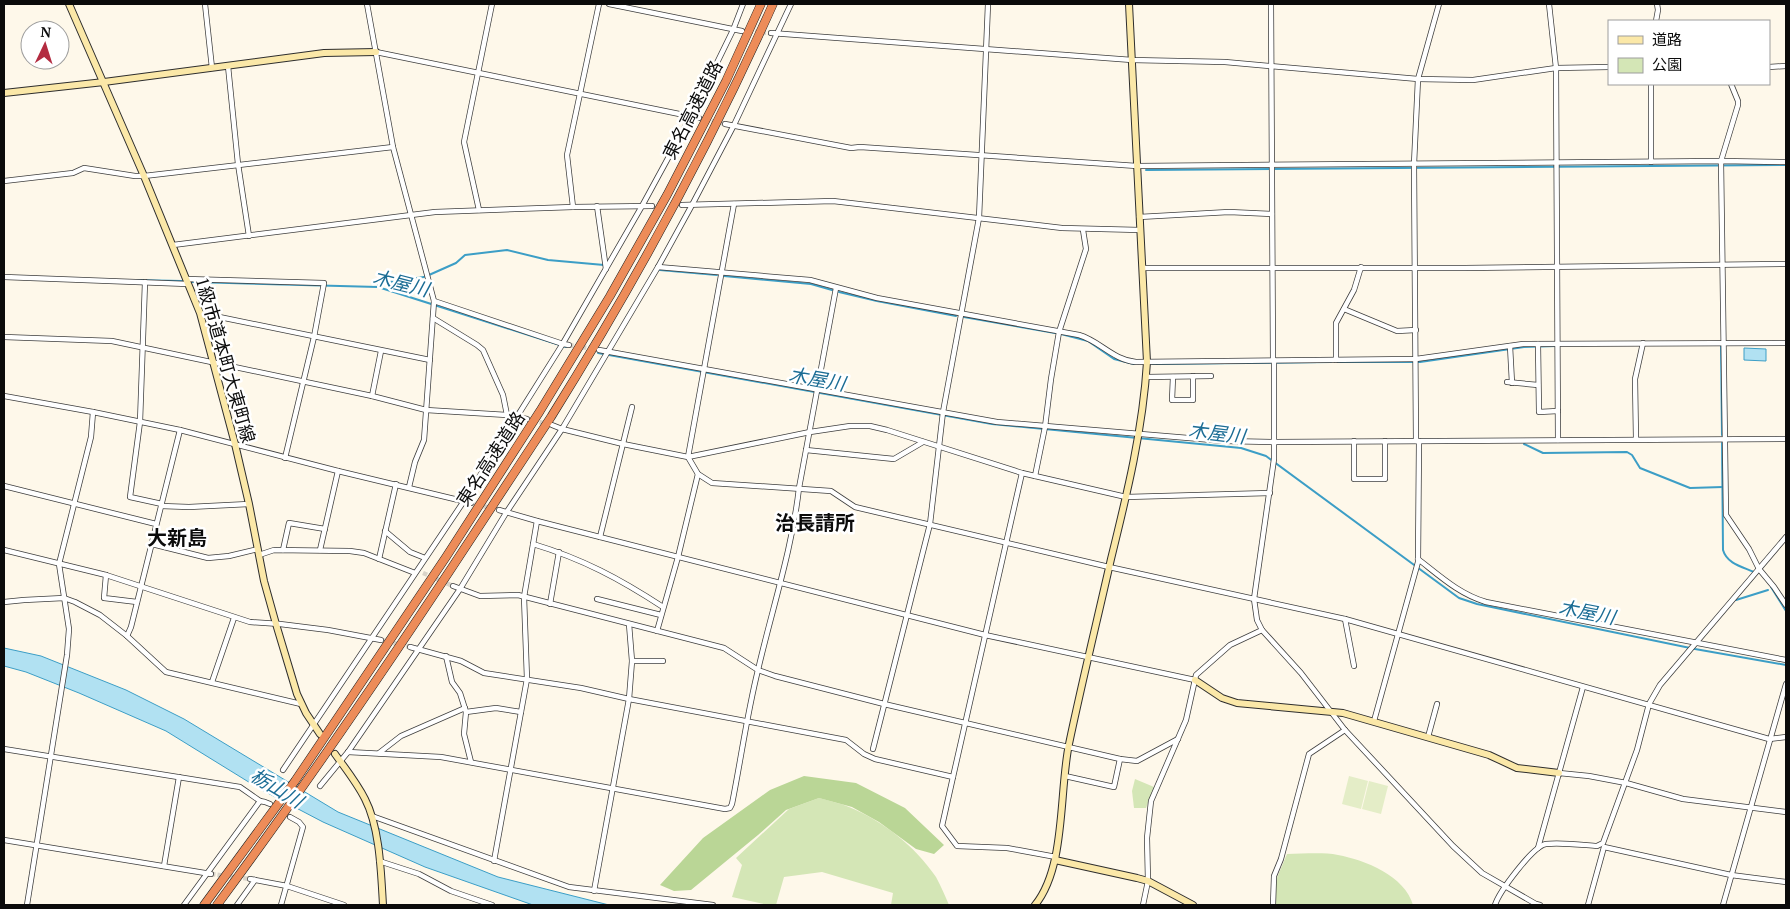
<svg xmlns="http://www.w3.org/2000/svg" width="1790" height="909" viewBox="0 0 1790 909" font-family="'PT Serif','Noto Sans JP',serif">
  <rect width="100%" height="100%" fill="#fef8ea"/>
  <!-- green -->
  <g fill="#d4e6b6">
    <polygon points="1135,779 1154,787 1146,808 1134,808 1132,791"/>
    <path d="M819 798C829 801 840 803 849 807 883 821 915 846 936 877 941 886 945 896 949 905H891L893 893 822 872 784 877 776 905H768L732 897 742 865 736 858 789 809Z"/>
    <path d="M1287 854C1303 854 1322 852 1338 855 1365 860 1405 876 1413 905H1276V880Z"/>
  </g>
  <!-- forest -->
  <polygon fill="#bad696" points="804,776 856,783 905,808 944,845 934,854 916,849 879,822 852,807 819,798 786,810 758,835 691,890 674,891 660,885 703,838 770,790"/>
  <!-- pitch -->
  <g fill="#e4edc7">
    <polygon points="1349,776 1368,781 1361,809 1342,804"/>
    <polygon points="1369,781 1388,786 1381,814 1362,809"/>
  </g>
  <!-- water -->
  <g fill="#b1e1f2" stroke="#3c9ec6">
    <polygon points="1744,348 1766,349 1766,361 1744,360"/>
    <polygon points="4,648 41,656 126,690 184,719 338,812 498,877 609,905 533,905 425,867 323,822 260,789 166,731 79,693 26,672 4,666"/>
  </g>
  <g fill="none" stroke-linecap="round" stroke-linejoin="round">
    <!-- stream -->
    <g stroke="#3c9ec6" stroke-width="2">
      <polyline points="1146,170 1786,165"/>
      <polyline points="660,270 717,275"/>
      <polyline points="429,275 456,263 465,255 507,250 548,260 604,265"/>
      <polyline points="724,276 811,284 832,290"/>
      <polyline points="131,280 182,281"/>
      <polyline points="192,282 378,287 566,347"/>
      <polyline points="378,287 379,282 389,282 424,277"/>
      <polyline points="839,292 877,301 956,316"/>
      <polyline points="964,317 1055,333"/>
      <polyline points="1061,334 1088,341 1114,359 1134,364"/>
      <polyline points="1721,345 1722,435"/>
      <polyline points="598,353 992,424 1241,448 1266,456 1459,598 1477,604 1695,649 1786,665"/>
      <polyline points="1337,362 1420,362 1524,347 1556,346"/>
      <polyline points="1152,364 1331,362"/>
      <path d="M1722 443 1723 550C1727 564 1743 567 1754 572"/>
      <polyline points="1524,444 1543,453 1627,452 1632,455 1640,468 1690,488 1723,487"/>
      <polyline points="1771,587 1786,611"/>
      <polyline points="1736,600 1768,590"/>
    </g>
    <!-- street-tunnel -->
    <g stroke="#dad4c9" stroke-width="4.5" stroke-dasharray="4.5 2" stroke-linecap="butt">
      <polyline points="742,31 771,33"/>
      <polyline points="699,118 725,124"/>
      <polyline points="569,345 594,349"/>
      <polyline points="527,419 547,424"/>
      <polyline points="471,503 499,510"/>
      <polyline points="423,573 453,586"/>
      <polyline points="381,640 410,647"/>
      <polyline points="211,874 250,879"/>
    </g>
    <!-- street casing -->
    <g stroke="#3e3e3e" stroke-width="6">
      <g id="street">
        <polyline points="205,4 212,68"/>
        <polyline points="367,4 393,147 434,301 424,440 415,462 409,487"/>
        <polyline points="609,4 742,31"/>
        <polyline points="1271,4 1273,360"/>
        <polyline points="1549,4 1556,68 1558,440"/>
        <polyline points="1656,21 1658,10 1657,4"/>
        <polyline points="771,33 1132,60 1225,62 1418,79 1473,80 1556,68 1609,67"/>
        <polyline points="376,52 699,118"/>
        <polyline points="228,66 238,164 249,236"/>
        <polyline points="1769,67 1786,66"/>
        <polyline points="1731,84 1738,101 1738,105 1721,161 1726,515 1749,549 1759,569 1774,587 1786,605"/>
        <polyline points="725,124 851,148 860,147 1137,166 1721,161 1786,162"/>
        <polyline points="1651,162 1651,84"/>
        <polyline points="4,181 73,173 84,168 135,176 144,176 393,147"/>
        <polyline points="734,204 688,457 698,474 712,483 831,491 855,507 1109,567 1345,619 1769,739 1786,737"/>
        <polyline points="682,205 833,201 1062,228 1140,230"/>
        <polyline points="597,206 606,269"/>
        <polyline points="573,207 567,155 599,4"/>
        <polyline points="479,210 464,142 492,4"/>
        <polyline points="1139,217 1229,212 1272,214"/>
        <polyline points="173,245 435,212 573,207 652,206"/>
        <path d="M658 267 810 280 877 298 1079 335C1100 341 1113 360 1136 362L1416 359 1523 344 1786 343"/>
        <polyline points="1143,268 1465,268 1786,264"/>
        <polyline points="4,277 188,284"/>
        <polyline points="186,279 324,283 314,337 285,458"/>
        <polyline points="145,282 140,422 130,497 162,504"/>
        <polyline points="434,301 563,344 569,345"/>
        <polyline points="1344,309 1397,331 1416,330"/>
        <polyline points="200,313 430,360"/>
        <polyline points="433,318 477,345 483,350 503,395 507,415"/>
        <polyline points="4,337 112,341 372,396 426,410 507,415 527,419"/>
        <polyline points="1538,344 1539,412 1558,411"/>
        <polyline points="1510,346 1512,383"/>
        <polyline points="599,350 997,422 1224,441 1274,442 1786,439"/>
        <polyline points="1274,360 1274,459 1254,599 1257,620 1262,630 1301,673 1345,730 1453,846 1482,873 1536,904 1540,905"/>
        <polyline points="1336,360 1336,323 1354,290 1361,267"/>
        <polyline points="1146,377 1211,376"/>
        <polyline points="1173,377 1172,400 1193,400 1193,376"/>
        <polyline points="1507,382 1538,385"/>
        <polyline points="4,396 93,412 180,430 338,471 471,503"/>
        <polyline points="372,396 381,351"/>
        <polyline points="552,425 562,429 623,444 688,457 810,432 850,426 870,426 887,430 1022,473 1126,497 1270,493"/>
        <polyline points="1636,439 1635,379 1643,343"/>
        <polyline points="1354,441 1354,479 1385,479 1385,441"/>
        <polyline points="1416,441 1414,164 1418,79 1439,4"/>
        <polyline points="806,450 894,459 923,442"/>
        <polyline points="1035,476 1045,427 1051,379 1059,332 1086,249 1083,230"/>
        <polyline points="4,486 156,524"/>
        <polyline points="161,506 189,507 249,504"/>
        <polyline points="499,510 537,521 985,635 1195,680"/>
        <polyline points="385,531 410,552 425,558"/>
        <polyline points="600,537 632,407"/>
        <polyline points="152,544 208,558 229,556 258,549"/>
        <path d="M533 544C583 559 620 579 663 607"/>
        <polyline points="4,550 106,575 250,622 280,624 328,630 381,640"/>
        <polyline points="283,550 289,523 325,529"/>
        <polyline points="320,550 338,471"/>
        <polyline points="259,555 274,550 350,551 364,553 415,573"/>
        <polyline points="379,559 396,484"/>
        <path d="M1418 559C1440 576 1459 594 1486 602L1786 660"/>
        <polyline points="106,575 104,598 137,602"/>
        <polyline points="453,586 480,596 518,595 724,648 758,670 775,676 884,704 1120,759 1137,761 1178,739"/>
        <polyline points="597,599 661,615"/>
        <polyline points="4,602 24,600 64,598 75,602 100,615 127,636 166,672 301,704"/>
        <polyline points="550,604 559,552"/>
        <polyline points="1345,619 1354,666"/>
        <polyline points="657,631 678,557 698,474"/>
        <polyline points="127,636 131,627 180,430"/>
        <polyline points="410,647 461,661 484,673 581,688 629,699 846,740 864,754 875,759 953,777 942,826 957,846 1007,848 1056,857"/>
        <polyline points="446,656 452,682 460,693 466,712 464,734 471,762"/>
        <polyline points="632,661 663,661"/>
        <polyline points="212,682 234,618"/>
        <polyline points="466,712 496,708 521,712"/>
        <polyline points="1374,721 1418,562 1419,441"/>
        <polyline points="1428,737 1437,704"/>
        <polyline points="4,749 240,787 260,801 265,802 270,804"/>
        <polyline points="873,749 930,524 943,412 979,218 988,4"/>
        <path d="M348 752 441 757 725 809 730 808 732 804C741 759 747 714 758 670 772 609 792 550 799 488L836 288"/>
        <polyline points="379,753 401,736 465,708"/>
        <polyline points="283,770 464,501 562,345 642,206 691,116 733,30 743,4"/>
        <polyline points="1559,773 1589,776 1626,783 1683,799 1786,812"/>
        <polyline points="1065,776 1114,787 1120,759"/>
        <polyline points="953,777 1022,473"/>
        <polyline points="320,786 348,752 460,589 506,513 562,429 658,267 692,205 734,125 791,4"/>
        <polyline points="372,816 569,887 713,905"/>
        <polyline points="4,840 211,874"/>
        <polyline points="1538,848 1583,687"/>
        <polyline points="379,861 419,874 451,891 492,905"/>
        <polyline points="494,861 527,679 524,597 537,521"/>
        <polyline points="164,866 179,777"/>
        <polyline points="250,879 287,886 344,905"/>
        <polyline points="594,891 629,699 632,661 629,624"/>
        <polyline points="27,905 67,655 69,629 59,564 91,437 93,412"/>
        <polyline points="184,905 260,801"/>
        <polyline points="237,905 255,880"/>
        <polyline points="281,905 303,827 299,822 290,817"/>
        <polyline points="1143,905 1148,881 1147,838 1151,801 1186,720 1196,675 1230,645 1262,630"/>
        <polyline points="1273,905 1274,876 1281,859 1309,754 1345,730"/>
        <path d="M1495 905C1499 892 1533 846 1546 844 1560 842 1583 845 1597 846L1603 843 1637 750 1649 704 1660 685 1786 537"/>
        <polyline points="1588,905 1604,847 1731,875 1786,882"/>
        <polyline points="1723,905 1786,684"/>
      </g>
    </g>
    <!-- secondary casing -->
    <g stroke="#2d2d2d" stroke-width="8">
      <g id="secondary">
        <polyline points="69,4 144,176 200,313 235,444 249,504 264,581 276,624 297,694 306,713 320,734"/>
        <polyline points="4,93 104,82 324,53 376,52"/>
        <polyline points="1195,680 1222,698 1237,703 1343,713 1489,755 1517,768 1559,773"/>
        <path d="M335 754C345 768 357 783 365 799 380 828 381 873 383 905"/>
        <polyline points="1055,860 1137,878 1148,881 1193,905"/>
        <path d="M1035 905C1066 867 1059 792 1069 744 1082 682 1097 621 1111 559 1127 494 1143 429 1147 362L1129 4"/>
      </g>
    </g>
    <!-- highway casing -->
    <g stroke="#1c1c1c" stroke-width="9">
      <g id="highway">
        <polyline points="204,905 295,781 446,557 540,411 610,296 667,195 726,81 761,4"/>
        <path d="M217 905C306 785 390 662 472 537 498 497 525 457 551 417 634 284 709 147 773 4"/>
      </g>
    </g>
    <!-- street -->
    <use href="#street" stroke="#fff" stroke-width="4.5"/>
    <!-- secondary -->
    <use href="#secondary" stroke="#fbe8a8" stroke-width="6"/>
    <!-- highway -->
    <use href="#highway" stroke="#ed8c59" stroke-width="8"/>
  </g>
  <g text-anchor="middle" stroke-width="5" stroke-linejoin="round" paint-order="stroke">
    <!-- street labels -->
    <g font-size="18" fill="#0b0b0b" stroke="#fff">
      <text transform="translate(693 110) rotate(-63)" y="6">東名高速道路</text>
      <text transform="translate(225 360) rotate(74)" y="6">1級市道本町大東町線</text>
      <text transform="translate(491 459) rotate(-57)" y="6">東名高速道路</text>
    </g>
    <!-- water labels -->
    <g font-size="19" font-style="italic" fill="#1c6d95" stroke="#fff">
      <text transform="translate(401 283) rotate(14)" y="7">木屋川</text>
      <text transform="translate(817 379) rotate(10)" y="7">木屋川</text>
      <text transform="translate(1217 433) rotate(7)" y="7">木屋川</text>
      <text transform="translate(1587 612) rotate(11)" y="7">木屋川</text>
      <text transform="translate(277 788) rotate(31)" y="7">栃山川</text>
    </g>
    <!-- quarter labels -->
    <g font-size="20" font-weight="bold" fill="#0b0b0b" stroke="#fff">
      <text x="815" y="530">治長請所</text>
      <text x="177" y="545">大新島</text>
    </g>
  </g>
  <!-- border -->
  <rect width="1790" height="909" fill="none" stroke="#0b0b0b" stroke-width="10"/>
  <!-- legend -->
  <rect x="1608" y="20" width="162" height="65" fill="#ffffff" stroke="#9d9d9d"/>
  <rect x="1618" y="36" width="25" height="8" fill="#fbe8a8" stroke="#9d9d9d"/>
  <text x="1652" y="45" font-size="15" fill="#0b0b0b">道路</text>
  <rect x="1618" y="58" width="25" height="15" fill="#d4e6b6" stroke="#9d9d9d"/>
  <text x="1652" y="70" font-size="15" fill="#0b0b0b">公園</text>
  <!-- north arrow -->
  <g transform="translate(45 45) rotate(4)"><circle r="24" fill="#ffffff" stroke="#9d9d9d"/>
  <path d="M0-4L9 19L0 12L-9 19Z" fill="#b32b40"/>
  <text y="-8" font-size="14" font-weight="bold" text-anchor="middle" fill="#0b0b0b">N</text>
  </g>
</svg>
